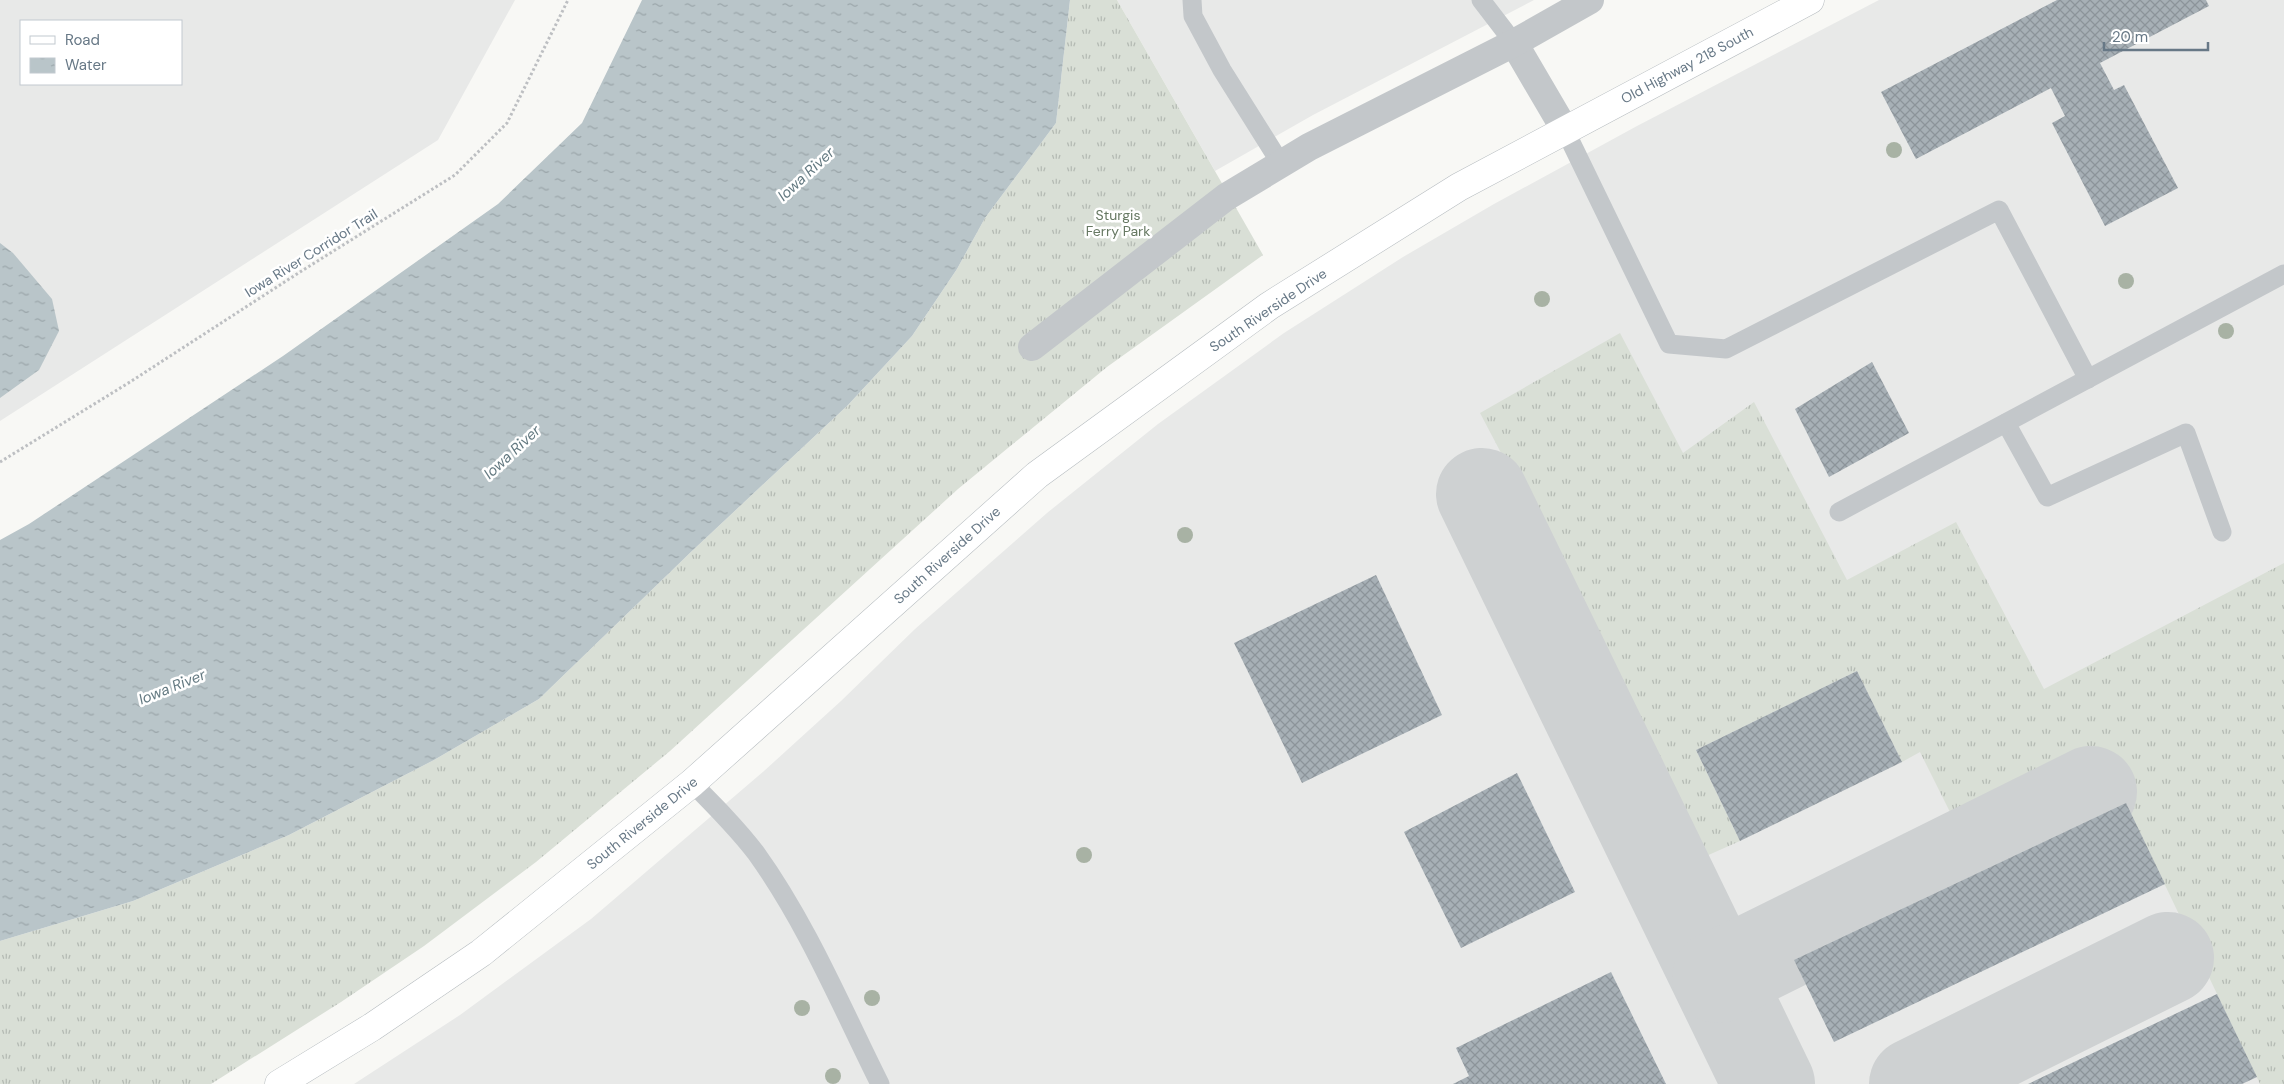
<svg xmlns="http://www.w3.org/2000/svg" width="2284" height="1084" viewBox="0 0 2284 1084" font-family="'DM Sans',sans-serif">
  <defs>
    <pattern id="grass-tufts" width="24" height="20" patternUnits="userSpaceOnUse" patternTransform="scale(1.25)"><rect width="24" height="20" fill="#d9dfd6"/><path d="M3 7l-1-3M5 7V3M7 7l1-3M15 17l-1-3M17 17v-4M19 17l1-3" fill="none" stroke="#b4bab3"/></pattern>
    <pattern id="water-ripples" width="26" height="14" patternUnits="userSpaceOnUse" patternTransform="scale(1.25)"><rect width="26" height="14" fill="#b9c5c9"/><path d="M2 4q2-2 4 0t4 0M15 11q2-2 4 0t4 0" fill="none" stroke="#9aa5a9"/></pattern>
    <pattern id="building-cross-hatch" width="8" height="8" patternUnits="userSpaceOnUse" patternTransform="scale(1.25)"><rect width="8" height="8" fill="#a7b0b6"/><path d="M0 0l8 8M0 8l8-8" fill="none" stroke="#8c949a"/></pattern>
  </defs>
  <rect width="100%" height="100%" fill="#f8f8f5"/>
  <!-- built -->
  <g fill="#e8e9e8" fill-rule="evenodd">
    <path d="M0 0H515L438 140 0 421ZM21 21H181V84H21Z"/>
    <polygon points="1117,0 1534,0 1313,115 1215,171"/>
    <polygon points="1879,0 2284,0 2284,1084 354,1084 460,1015 591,919 764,771 841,701 915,629 1047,513 1158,424 1284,333 1403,257 1494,204 1637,126"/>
  </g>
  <!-- grass -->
  <g fill="url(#grass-tufts)">
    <polygon points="1070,0 1117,0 1263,255 1107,367 958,489 670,751 536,862 424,946 341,1002 211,1084 0,1084 0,941 133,901 289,835 434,760 539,699 692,551 848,405 912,336 957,269 985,218 1056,123"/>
    <polygon points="1620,333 1683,453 1754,402 1847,580 1956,522 2044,689 2284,563 2284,1084 2260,1084 2101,751 1955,822 1920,752 1902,762 1857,671 1696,750 1740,841 1695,861 1500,451 1480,413"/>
  </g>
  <!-- water -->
  <g fill="url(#water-ripples)">
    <polygon points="642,0 1070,0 1056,123 985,218 957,269 912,336 848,405 692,551 539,699 434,760 289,835 133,901 0,941 0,540 29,524 283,356 498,204 582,123"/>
    <polygon points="0,243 13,253 52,299 59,331 39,370 0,398"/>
  </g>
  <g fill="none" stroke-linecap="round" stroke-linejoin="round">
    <!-- taxiway -->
    <g stroke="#ced1d2" stroke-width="92">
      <polyline points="1482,494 1769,1084"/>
      <polyline points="1718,977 2091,792"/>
      <polyline points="1915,1084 2168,958"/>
    </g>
  </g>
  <!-- building -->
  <g fill="url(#building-cross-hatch)">
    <polygon points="2057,0 2206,0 2209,6 2100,63 2114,90 2124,85 2178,188 2105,226 2052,123 2065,116 2051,88 1916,159 1881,92"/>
    <polygon points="1872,362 1909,433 1829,477 1795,409"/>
    <polygon points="1376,575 1442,715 1302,783 1234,643"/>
    <polygon points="1857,671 1902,762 1740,841 1696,750"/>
    <polygon points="1517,773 1575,892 1461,948 1404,832"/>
    <polygon points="2126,803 2165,884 1834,1042 1794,960"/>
    <polygon points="1611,972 1666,1084 1453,1084 1469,1076 1456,1048"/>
    <polygon points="2217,994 2257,1077 2242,1084 2028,1084"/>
  </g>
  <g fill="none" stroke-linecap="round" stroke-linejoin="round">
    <!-- secondary casing -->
    <g stroke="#b5bbbf" stroke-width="29">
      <polyline id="secondary" points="279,1084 372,1027 481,953 692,783 1037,475 1269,306 1459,187 1810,0"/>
    </g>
    <!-- path -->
    <polyline stroke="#bdbfc2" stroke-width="3" stroke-dasharray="2.5 2.5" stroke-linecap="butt" points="0,462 130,382 300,272 455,175 507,123 568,0"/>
    <!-- lane -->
    <g stroke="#c3c7ca" stroke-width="19">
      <polyline points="1192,0 1193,16 1222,70 1281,164"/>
      <polyline points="1481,0 1514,43"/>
      <polyline points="1565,130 1669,344 1726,349 1999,210 2088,379"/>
      <polyline points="2006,423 2047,497 2186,433 2222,532"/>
      <polyline points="1839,512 2284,274"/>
      <path d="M692 783C714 805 737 828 756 853 807 924 841 1006 880 1084"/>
    </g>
    <!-- street -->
    <g stroke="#c3c7ca" stroke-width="28">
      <polyline points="1514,43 1565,130"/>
      <polyline points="1032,347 1226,197 1309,147 1514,43 1590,0"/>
    </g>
    <!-- secondary -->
    <use href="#secondary" stroke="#fff" stroke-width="28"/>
  </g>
  <!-- trees -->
  <g fill="#a8b2a4">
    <circle cx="1894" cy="150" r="8"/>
    <circle cx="2126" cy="281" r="8"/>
    <circle cx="1542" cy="299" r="8"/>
    <circle cx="2226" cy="331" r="8"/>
    <circle cx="1185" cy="535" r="8"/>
    <circle cx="1084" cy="855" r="8"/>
    <circle cx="872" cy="998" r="8"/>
    <circle cx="802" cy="1008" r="8"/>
    <circle cx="833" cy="1076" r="8"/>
  </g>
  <g text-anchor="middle" stroke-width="5" stroke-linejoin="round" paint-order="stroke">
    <!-- street labels -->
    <g font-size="14" fill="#677886" stroke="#fff">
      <text transform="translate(1687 65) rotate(-28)" y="5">Old Highway 218 South</text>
      <text transform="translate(311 253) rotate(-32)" y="5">Iowa River Corridor Trail</text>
      <text transform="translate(1268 310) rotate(-34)" y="5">South Riverside Drive</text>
      <text transform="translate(947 555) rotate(-42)" y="5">South Riverside Drive</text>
      <text transform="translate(642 823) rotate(-39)" y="5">South Riverside Drive</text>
    </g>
    <!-- park labels -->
    <g font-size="14" fill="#667862" stroke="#fff">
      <text x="1118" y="220">Sturgis<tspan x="1118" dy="16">Ferry Park</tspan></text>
    </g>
    <!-- water labels -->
    <g font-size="15" font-style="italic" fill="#637981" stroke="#fff">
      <text transform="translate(806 174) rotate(-43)" y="5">Iowa River</text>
      <text transform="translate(512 452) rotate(-43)" y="5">Iowa River</text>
      <text transform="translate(172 687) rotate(-22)" y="5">Iowa River</text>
    </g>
  </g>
  <!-- legend -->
  <rect x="20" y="20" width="162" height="65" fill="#ffffff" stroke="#c2c9cf"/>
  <rect x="30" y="36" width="25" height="8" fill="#ffffff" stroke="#c2c9cf"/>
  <text x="65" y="45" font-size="15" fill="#677886">Road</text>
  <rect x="30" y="58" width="25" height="15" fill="url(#water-ripples)" stroke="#c2c9cf"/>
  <text x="65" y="70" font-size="15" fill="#677886">Water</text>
  <!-- scale -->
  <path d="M2104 42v8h104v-8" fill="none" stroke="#677886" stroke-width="2.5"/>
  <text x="2112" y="42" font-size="15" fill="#677886" stroke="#ffffff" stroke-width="4" paint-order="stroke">20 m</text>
</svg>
